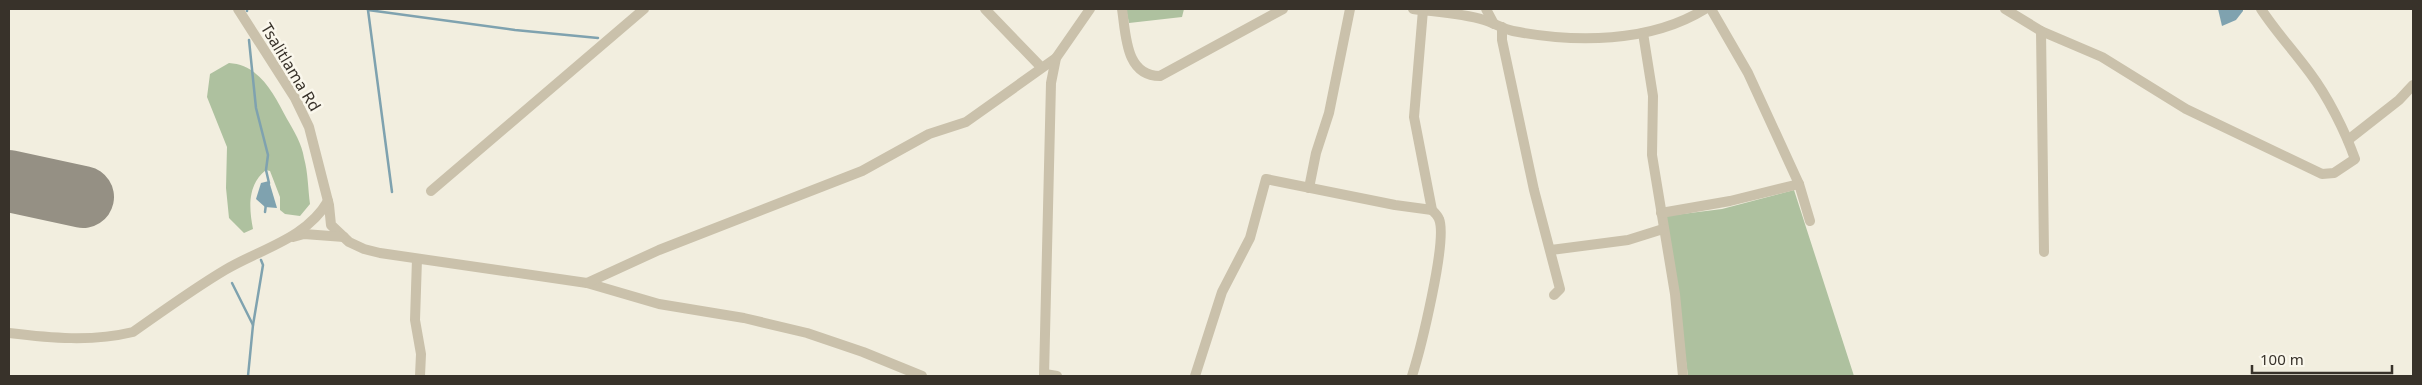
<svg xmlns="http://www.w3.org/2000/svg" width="2422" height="385" viewBox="0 0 2422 385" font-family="'Noto Sans',sans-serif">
  <rect width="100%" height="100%" fill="#f2eedf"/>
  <!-- green -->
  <g fill="#aec19f">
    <polygon points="1126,9 1184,9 1182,17 1129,23"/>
    <path d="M229 63C260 65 274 94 287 119 294 131 302 144 304 158 308 172 308 189 310 204L300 216 285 214 280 210V197L270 171 266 170C247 185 249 208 253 229L244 233 229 218 226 188 227 147 207 97 210 74Z"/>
    <polygon points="1794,190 1854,376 1688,376 1666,216 1722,209"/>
  </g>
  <!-- water -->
  <g fill="#7fa2af">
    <polygon points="2218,9 2243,9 2243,11 2236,20 2222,26"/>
    <polygon points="269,181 277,208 265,207 256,199 261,183"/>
  </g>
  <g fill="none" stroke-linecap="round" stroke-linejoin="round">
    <!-- stream -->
    <g stroke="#7fa2af" stroke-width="2.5">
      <polyline points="247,9 247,11"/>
      <polyline points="368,10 515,30 598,38"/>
      <polyline points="368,10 392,192"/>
      <polyline points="249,40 256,108 268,155 266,170 269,183"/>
      <polyline points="265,212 266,204"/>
      <polyline points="232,283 253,325 248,376"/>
      <polyline points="253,325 263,265 261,260"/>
    </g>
    <!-- runway -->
    <polyline stroke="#959084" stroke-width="62" points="9,181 83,197"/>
    <!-- minor -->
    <g stroke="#cac1ab" stroke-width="10">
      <polyline points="238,9 295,98 309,127 329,205 331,225 349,242 364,249 380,253 587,283 659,304 744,318 807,333 863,352 922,376"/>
      <polyline points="985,9 1041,67"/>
      <path d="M1122 9C1126 34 1125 76 1160 76L1283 9"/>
      <path d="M1413 9C1436 12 1461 13 1484 20 1494 23 1503 29 1513 31 1575 43 1650 43 1705 9"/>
      <polyline points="1486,9 1494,24"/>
      <polyline points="1711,9 1748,73 1799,184 1810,221"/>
      <path d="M2005 9 2041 31 2102 57 2186 109 2322 174 2334 173 2355 159C2345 131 2328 97 2310 73 2294 51 2276 32 2261 9"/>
      <polyline points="1502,27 1502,40 1534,190 1560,289 1554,295"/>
      <polyline points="2041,31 2044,252"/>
      <polyline points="1643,33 1653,96 1652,155 1675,294 1683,376"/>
      <polyline points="2348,140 2399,100 2413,85"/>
      <polyline points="1309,188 1316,153 1329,113 1350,9"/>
      <polyline points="431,191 644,9"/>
      <polyline points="1661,213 1730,201 1799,184"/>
      <polyline points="293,237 304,234 344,237"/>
      <polyline points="1551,250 1628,240 1663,229"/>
      <polyline points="417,259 415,320 421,354 420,376"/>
      <polyline points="587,283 659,250 862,171 929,134 966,122 1056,58"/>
      <path d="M9 333C50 338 92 342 133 332 163 311 193 289 225 270 260 249 306 239 328 201"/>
      <polyline points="1045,374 1057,376"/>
      <polyline points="1044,376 1051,83 1056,58 1090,9"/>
      <polyline points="1195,376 1222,292 1250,238 1266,179 1395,205 1432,210"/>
      <path d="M1412 376C1420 351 1448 240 1439 219 1438 216 1434 212 1432 210L1414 117 1423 10"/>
    </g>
  </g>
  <g text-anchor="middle" stroke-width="5" stroke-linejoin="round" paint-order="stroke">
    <!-- street labels -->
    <g font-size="16" fill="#38322a" stroke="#faf7ec">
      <text transform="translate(291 67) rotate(59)" y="6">Tsalitlama Rd</text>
    </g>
  </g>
  <!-- border -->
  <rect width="2422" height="385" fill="none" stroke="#38322a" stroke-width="20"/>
  <!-- scale -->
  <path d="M2252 365v8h140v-8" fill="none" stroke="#38322a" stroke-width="2.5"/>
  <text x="2260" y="365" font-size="15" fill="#38322a" stroke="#faf7ec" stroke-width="4" paint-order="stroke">100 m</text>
</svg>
